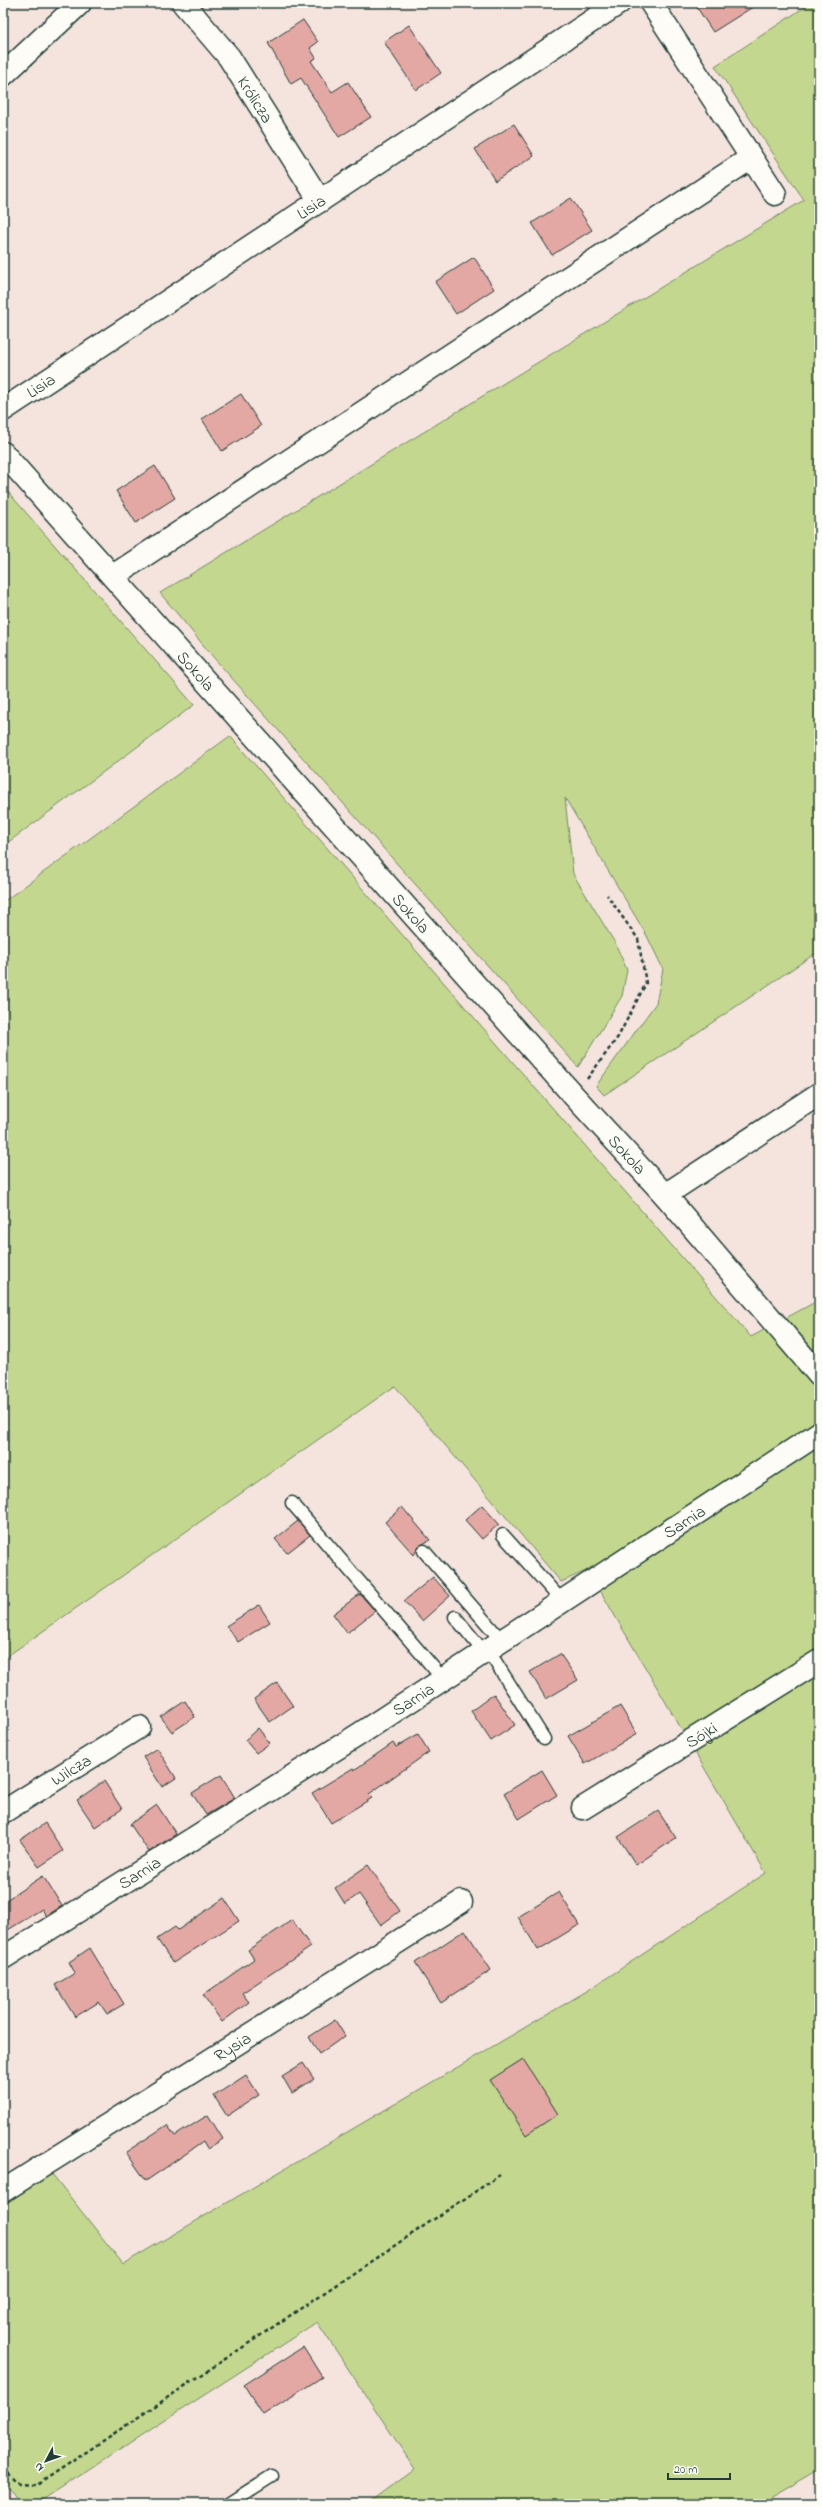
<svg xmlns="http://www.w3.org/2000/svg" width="822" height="2507" viewBox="0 0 822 2507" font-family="'Indie Flower',sans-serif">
  <rect width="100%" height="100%" fill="#f5e3de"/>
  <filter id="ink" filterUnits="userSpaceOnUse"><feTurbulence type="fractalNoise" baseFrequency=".025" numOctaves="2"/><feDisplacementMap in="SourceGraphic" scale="8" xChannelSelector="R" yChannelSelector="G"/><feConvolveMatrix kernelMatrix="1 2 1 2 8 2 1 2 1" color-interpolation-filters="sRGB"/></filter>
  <g filter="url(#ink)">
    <!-- green -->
    <g fill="#c3d88e" stroke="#718a61">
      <polygon points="811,3 819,3 819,951 604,1095 596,1086 656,1003 663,969 647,936 565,798 573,874 615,943 627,970 622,996 578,1067 214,658 160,593 804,200 715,66"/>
      <polygon points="8,492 194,705 3,846 3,496"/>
      <polygon points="230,736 751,1337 819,1300 819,2469 759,2504 368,2504 415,2469 317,2322 36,2504 22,2504 3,2482 3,2204 52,2174 123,2264 587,1991 766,1873 588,1570 561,1582 395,1386 3,1659 3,902"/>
    </g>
    <!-- building -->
    <g fill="#e3a8a4" stroke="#1f3d34">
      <polygon points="694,3 759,3 713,32"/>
      <polygon points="303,20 318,42 310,48 316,58 311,61 332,92 348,82 371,117 339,137 301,78 291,84 268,43"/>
      <polygon points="409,25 441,73 416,90 384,42"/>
      <polygon points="514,124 534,156 495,181 475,149"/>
      <polygon points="571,198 592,230 552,255 532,223"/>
      <polygon points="474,257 494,289 456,314 435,282"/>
      <polygon points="241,394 261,426 222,451 202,419"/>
      <polygon points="155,466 175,498 136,523 116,491"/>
      <polygon points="482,1505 499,1524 482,1539 465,1520"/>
      <polygon points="402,1507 430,1540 419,1546 414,1555 385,1522"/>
      <polygon points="298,1521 310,1535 287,1553 275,1539"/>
      <polygon points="433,1577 450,1596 422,1621 404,1601"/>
      <polygon points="360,1594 375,1611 347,1633 333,1614"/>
      <polygon points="259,1605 270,1622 238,1642 226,1626"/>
      <polygon points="560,1654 578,1680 546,1699 530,1672"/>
      <polygon points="277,1683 293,1706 270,1722 254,1699"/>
      <polygon points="494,1694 515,1725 491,1741 471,1711"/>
      <polygon points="185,1701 195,1717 172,1732 161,1717"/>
      <polygon points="620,1706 637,1734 585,1764 568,1736"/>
      <polygon points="258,1728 270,1743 256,1753 245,1740"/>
      <polygon points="418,1734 429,1752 369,1794 372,1798 331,1823 312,1793 353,1768 354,1770 393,1743 396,1747"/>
      <polygon points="157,1748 176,1778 162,1787 143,1757"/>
      <polygon points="542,1770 557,1795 519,1819 504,1794"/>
      <polygon points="221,1775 235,1798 206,1815 192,1793"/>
      <polygon points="104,1781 122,1809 95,1827 77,1800"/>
      <polygon points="157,1805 176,1834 149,1852 130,1824"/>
      <polygon points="658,1811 676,1838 636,1865 618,1837"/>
      <polygon points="45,1823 63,1851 39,1867 20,1840"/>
      <polygon points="368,1865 400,1911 381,1925 359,1894 345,1904 335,1888"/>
      <polygon points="43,1876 62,1906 46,1916 42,1909 3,1933 3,1902"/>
      <polygon points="559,1892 579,1925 538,1950 518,1917"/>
      <polygon points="224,1898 239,1921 173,1963 157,1939 175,1927 178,1930"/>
      <polygon points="292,1920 311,1947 242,1993 249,2002 222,2022 203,1995 254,1959 248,1950"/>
      <polygon points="465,1930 491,1970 441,2003 415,1963"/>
      <polygon points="90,1948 124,2004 107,2014 99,2002 75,2017 55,1985 75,1973 69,1962"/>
      <polygon points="335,2020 345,2036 319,2054 309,2037"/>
      <polygon points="523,2059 558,2114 526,2135 490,2080"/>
      <polygon points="303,2063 314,2079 292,2093 282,2076"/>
      <polygon points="246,2075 259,2095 227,2116 214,2096"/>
      <polygon points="208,2115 223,2139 207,2149 203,2142 146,2181 126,2152 167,2125 175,2136"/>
      <polygon points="303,2347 322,2377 263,2415 244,2385"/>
    </g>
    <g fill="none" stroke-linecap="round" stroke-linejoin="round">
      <!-- lane casing -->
      <g stroke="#1f3d34" stroke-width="15">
        <g id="lane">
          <polyline points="292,1503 443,1679"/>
          <polyline points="503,1535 562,1601"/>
          <polyline points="424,1551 502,1641"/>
          <polyline points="455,1617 484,1652"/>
          <polyline points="488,1650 544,1739"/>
          <polyline points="228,2504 272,2476"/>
        </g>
      </g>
      <!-- street casing -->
      <g stroke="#1f3d34" stroke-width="25">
        <g id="street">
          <path id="s1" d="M183 3 229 57 320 201"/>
          <polyline points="651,3 775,194"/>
          <polyline points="3,75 80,3"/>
          <path id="s2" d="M3 410 619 3"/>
          <path id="s3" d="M3 453 574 1096 665 1195 819 1375"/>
          <polyline points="113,576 751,158"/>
          <polyline points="665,1195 819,1094"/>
          <path id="s4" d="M583 1808 819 1661"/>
          <path id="s5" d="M3 1812 139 1727"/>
          <path id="s6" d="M3 1958 358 1735 819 1433"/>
          <path id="s7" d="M3 2191 461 1902"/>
        </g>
      </g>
      <!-- path -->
      <g stroke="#1f3d34" stroke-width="2.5" stroke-dasharray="4 3" stroke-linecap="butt">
        <polyline points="587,1079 618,1037 646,983 638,939 607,895"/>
        <polyline points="3,2467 20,2484 37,2485 500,2175"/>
      </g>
      <!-- lane -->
      <use href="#lane" stroke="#fdfcf7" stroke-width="12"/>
      <!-- street -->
      <use href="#street" stroke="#fdfcf7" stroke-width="22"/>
    </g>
  </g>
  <g text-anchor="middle" stroke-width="3.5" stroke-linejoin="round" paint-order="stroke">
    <!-- street labels -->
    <g font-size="17" fill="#1f3d34" stroke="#fdfcf7">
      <text dy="6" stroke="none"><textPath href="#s1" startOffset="121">Królicza</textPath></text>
      <text dy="6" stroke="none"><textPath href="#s2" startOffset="369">Lisia</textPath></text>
      <text dy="6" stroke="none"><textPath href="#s2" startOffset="45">Lisia</textPath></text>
      <text dy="6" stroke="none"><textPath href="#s3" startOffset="291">Sokola</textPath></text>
      <text dy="6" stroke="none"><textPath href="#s3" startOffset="615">Sokola</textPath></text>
      <text dy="6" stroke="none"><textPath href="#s3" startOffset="939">Sokola</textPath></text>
      <text dy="6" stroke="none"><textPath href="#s6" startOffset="809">Sarnia</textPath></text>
      <text dy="6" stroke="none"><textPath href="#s6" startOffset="485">Sarnia</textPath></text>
      <text dy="6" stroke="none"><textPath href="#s4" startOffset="139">Sójki</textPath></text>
      <text dy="6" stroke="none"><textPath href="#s5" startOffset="80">Wilcza</textPath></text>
      <text dy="6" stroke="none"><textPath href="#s6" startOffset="161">Sarnia</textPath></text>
      <text dy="6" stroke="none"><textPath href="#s7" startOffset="271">Rysia</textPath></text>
    </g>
  </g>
  <!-- margin -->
  <rect width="822" height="2507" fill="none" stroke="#fdfcf7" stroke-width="16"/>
  <rect x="8" y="8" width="806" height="2491" fill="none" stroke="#1f3d34" stroke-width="1.5" filter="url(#ink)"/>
  <!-- north arrow -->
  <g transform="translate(46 2461) rotate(229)" stroke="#fdfcf7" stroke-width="3" paint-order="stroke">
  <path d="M0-3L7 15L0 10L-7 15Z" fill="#1f3d34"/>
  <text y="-6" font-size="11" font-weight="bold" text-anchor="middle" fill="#1f3d34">N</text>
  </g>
  <!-- scale -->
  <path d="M668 2473v6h62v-6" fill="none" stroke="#1f3d34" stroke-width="2"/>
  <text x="674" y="2473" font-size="12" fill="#1f3d34" stroke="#fdfcf7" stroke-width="3" paint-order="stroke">20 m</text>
</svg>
